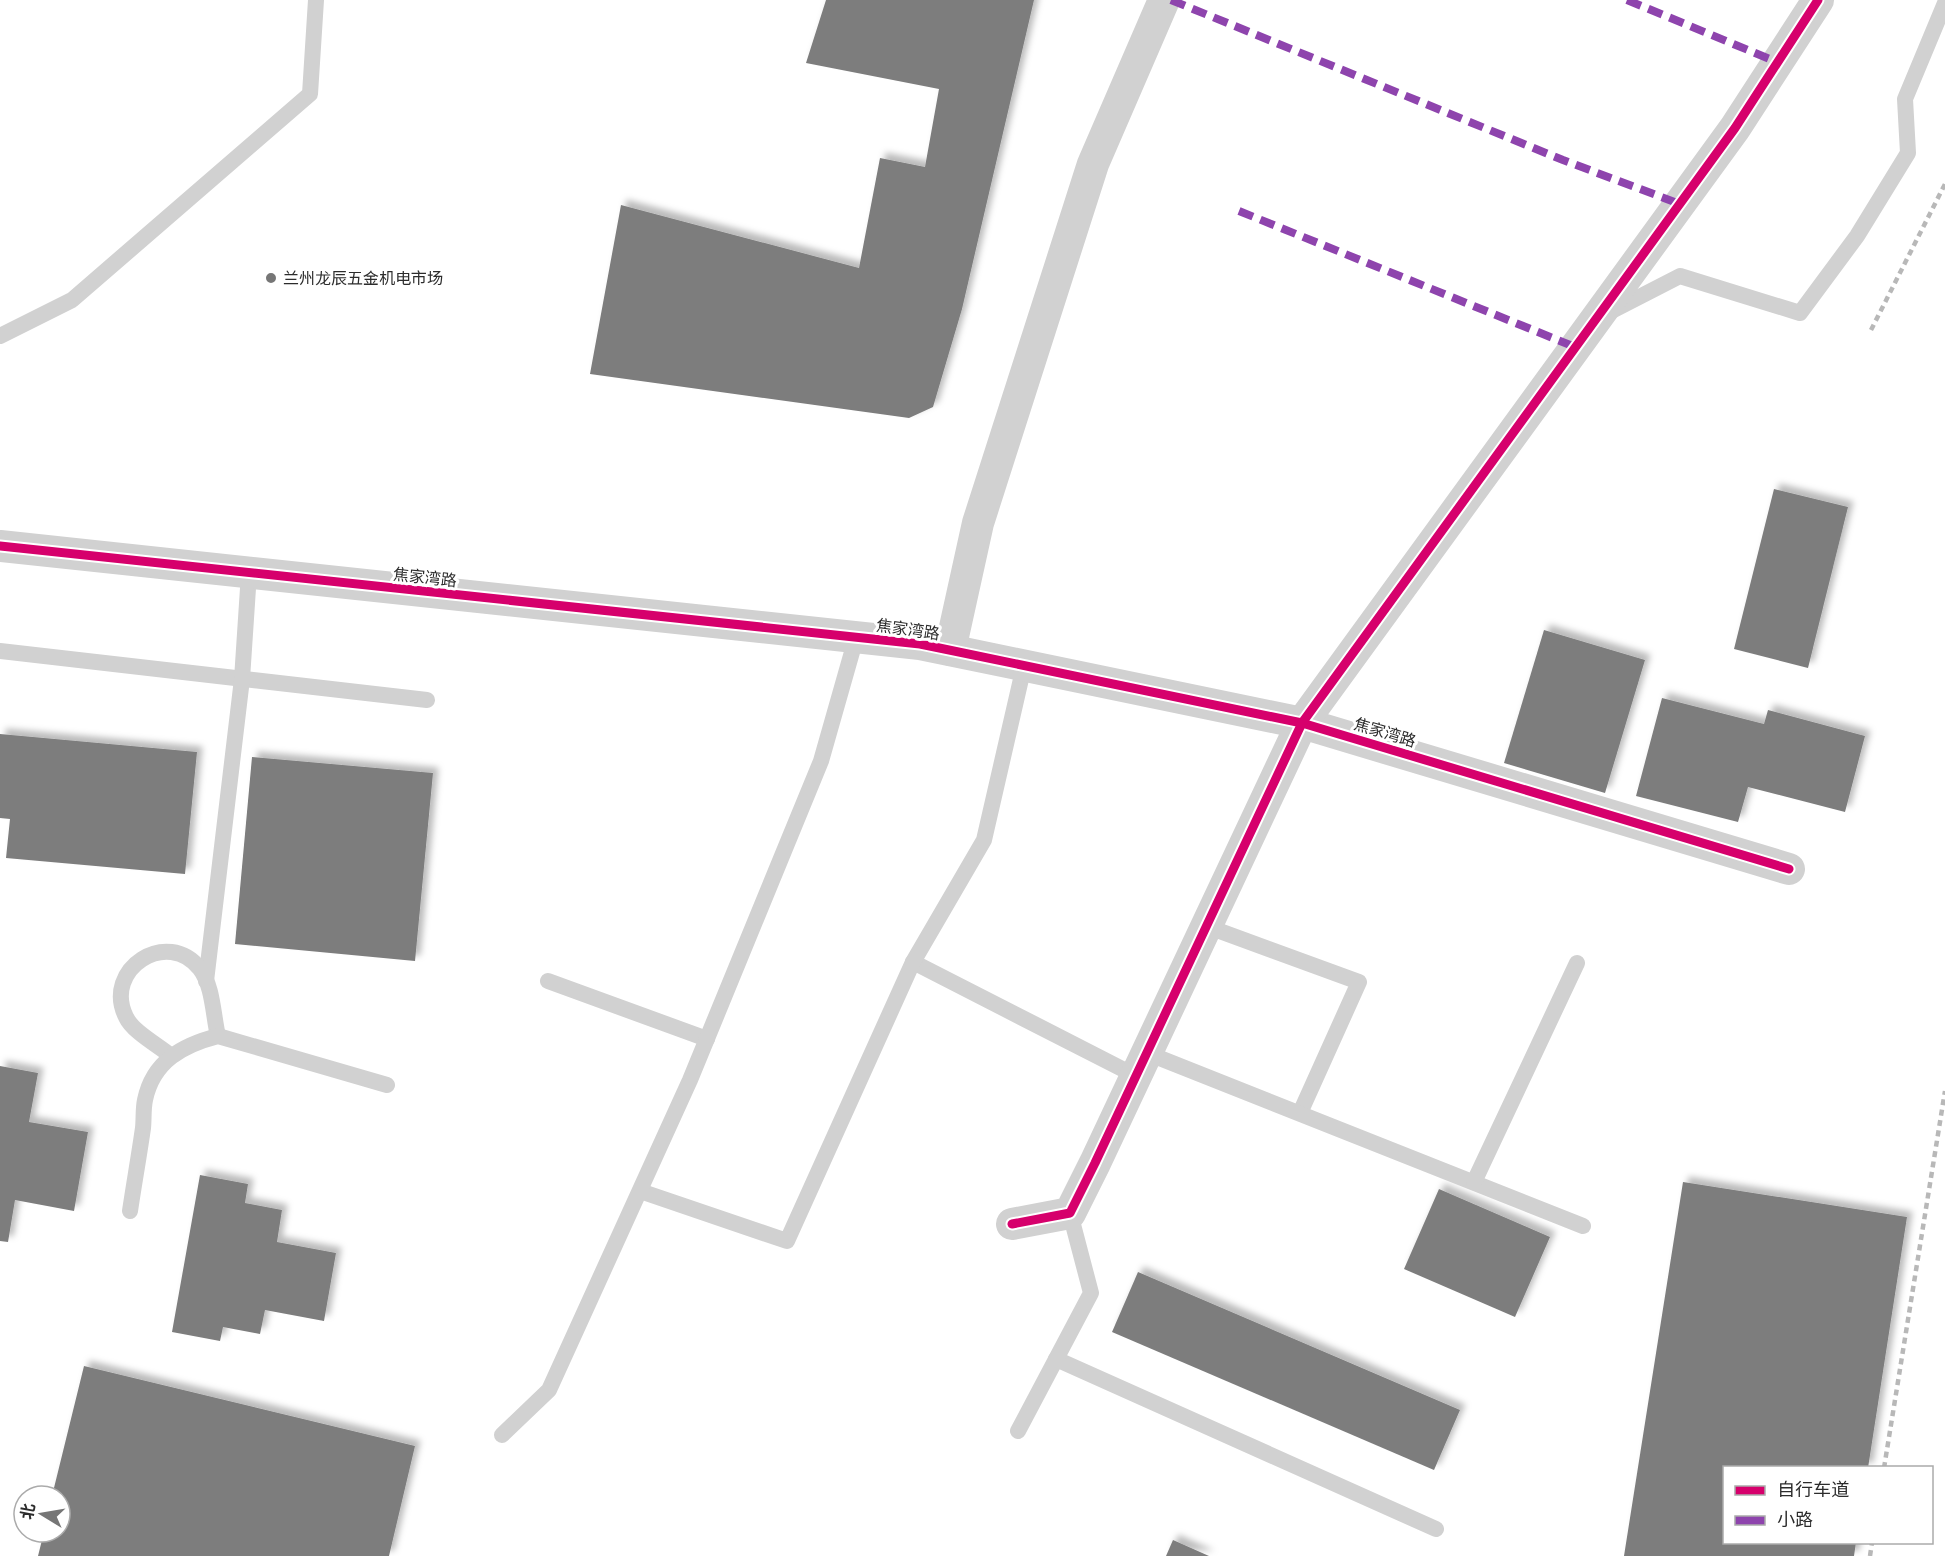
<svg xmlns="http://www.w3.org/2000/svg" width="1945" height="1556" viewBox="0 0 1945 1556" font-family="Helvetica,'Noto Sans SC',sans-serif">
  <defs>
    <filter id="shadow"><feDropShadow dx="5.5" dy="-5.5" stdDeviation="3" flood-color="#0004"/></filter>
  </defs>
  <rect width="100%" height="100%" fill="#fff"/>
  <!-- building -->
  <g fill="#7d7d7d" filter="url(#shadow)">
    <polygon points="826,0 1034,0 962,309 933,407 909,418 590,374 621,205 859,268 880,158 925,167 939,89 806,63"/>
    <polygon points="1774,489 1848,507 1808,668 1734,649"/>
    <polygon points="1544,630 1645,660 1605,793 1504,763"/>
    <polygon points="1662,698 1764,724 1768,710 1865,736 1845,812 1748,787 1738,822 1636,796"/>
    <polygon points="0,734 197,752 185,874 6,858 10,819 0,818"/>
    <polygon points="252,757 433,773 415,961 235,944"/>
    <polygon points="0,1066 38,1073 29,1122 88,1132 74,1211 15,1200 8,1242 0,1241"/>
    <polygon points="200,1175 248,1184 245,1203 282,1210 277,1242 336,1253 324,1321 265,1310 260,1334 223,1327 220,1341 172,1332"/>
    <polygon points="1683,1182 1907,1217 1868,1468 1724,1468 1724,1542 1856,1542 1854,1556 1624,1556"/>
    <polygon points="1439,1189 1550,1237 1515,1317 1404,1269"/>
    <polygon points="1138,1272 1460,1410 1434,1470 1112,1332"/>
    <polygon points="84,1366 415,1446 389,1556 38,1556 44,1532 60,1532 60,1496 52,1496"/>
    <polygon points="1173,1540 1209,1556 1166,1556"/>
  </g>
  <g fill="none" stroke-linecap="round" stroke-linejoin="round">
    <!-- lane -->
    <g stroke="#d1d1d1" stroke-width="16">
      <polyline points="1606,314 1680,276 1800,313 1857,236 1908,153 1905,99 1945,3"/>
      <polyline points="0,336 72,300 310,94 316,0"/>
      <polyline points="0,651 427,700"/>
      <polyline points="1206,926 1359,982 1300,1113"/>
      <polyline points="913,962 1136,1076"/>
      <polyline points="206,981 242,679 249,573"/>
      <polyline points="548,981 707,1039"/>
      <polyline points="1147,1053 1583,1226"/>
      <path d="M171 1056C158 1045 133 1032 126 1017 102 969 168 927 200 969 213 986 213 1015 218 1036"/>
      <polyline points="1474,1182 1577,963"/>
      <polyline points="640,1191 787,1241 913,962 984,840 1024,666"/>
      <path d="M130 1211C134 1184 139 1156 143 1128 144 1119 143 1109 145 1100 153 1061 183 1045 218 1036L387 1085"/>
      <polyline points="1056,1359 1436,1529"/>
      <polyline points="1018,1431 1091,1293 1070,1213"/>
      <polyline points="502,1435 549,1390 690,1080 821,761 856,638"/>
    </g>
    <!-- street -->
    <g stroke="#d1d1d1" stroke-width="32">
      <polyline points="0,546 920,644 1302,723 1789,869"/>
      <polyline points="950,650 978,523 1093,164 1164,0"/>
      <polyline points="1012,1224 1070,1213 1095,1163 1302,723 1735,128 1818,0"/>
    </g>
    <!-- rail -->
    <g stroke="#b8b8b8" stroke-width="4.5" stroke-dasharray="6 4.5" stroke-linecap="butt">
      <polyline points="1871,330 1945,184"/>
      <polyline points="1884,1468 1945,1091"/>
      <polyline points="1870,1556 1872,1542"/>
    </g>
    <!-- quiet -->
    <g stroke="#8e44ad" stroke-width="8" stroke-dasharray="15 8" stroke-linecap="butt">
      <polyline points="1171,0 1563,160 1680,204"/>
      <polyline points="1627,0 1777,62"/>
      <polyline points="1239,211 1575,347"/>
    </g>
    <!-- cycleway casing -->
    <g stroke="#fff" stroke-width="13">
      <g id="cycleway">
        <polyline points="0,546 920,644 1302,723 1789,869"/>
        <polyline points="1012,1224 1070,1213 1095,1163 1302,723 1735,128 1818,0"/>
      </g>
    </g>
    <!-- cycleway -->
    <use href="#cycleway" stroke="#d6006c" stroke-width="9"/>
  </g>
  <!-- markers -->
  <circle fill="#767676" stroke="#fff" stroke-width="2" cx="271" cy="278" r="6"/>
  <g text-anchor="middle" stroke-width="6" stroke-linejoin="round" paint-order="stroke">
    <!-- poi labels -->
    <g font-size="16" fill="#2c2c2c" stroke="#fff" text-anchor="start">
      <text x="283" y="284">兰州龙辰五金机电市场</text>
    </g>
    <!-- street labels -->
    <g font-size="16" fill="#2c2c2c" stroke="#fff">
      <text transform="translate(425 577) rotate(6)" y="6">焦家湾路</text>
      <text transform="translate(908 629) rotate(8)" y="6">焦家湾路</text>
      <text transform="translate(1385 732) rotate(17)" y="6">焦家湾路</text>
    </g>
  </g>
  <!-- legend -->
  <rect x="1723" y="1466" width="210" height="78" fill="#ffffff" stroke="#ababab" stroke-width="1.5"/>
  <rect x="1735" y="1486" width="30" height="9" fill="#d6006c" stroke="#ababab" stroke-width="1.5"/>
  <text x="1777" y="1496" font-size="18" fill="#2c2c2c">自行车道</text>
  <rect x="1735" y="1516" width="30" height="9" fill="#8e44ad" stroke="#ababab" stroke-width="1.5"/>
  <text x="1777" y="1526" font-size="18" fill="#2c2c2c">小路</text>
  <!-- north arrow -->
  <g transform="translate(42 1514) rotate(281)"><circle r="28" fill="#ffffff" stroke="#ababab" stroke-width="1.5"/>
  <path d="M0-4.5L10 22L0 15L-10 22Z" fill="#767676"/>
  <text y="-9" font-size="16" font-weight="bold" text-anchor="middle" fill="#2c2c2c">北</text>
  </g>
</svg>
